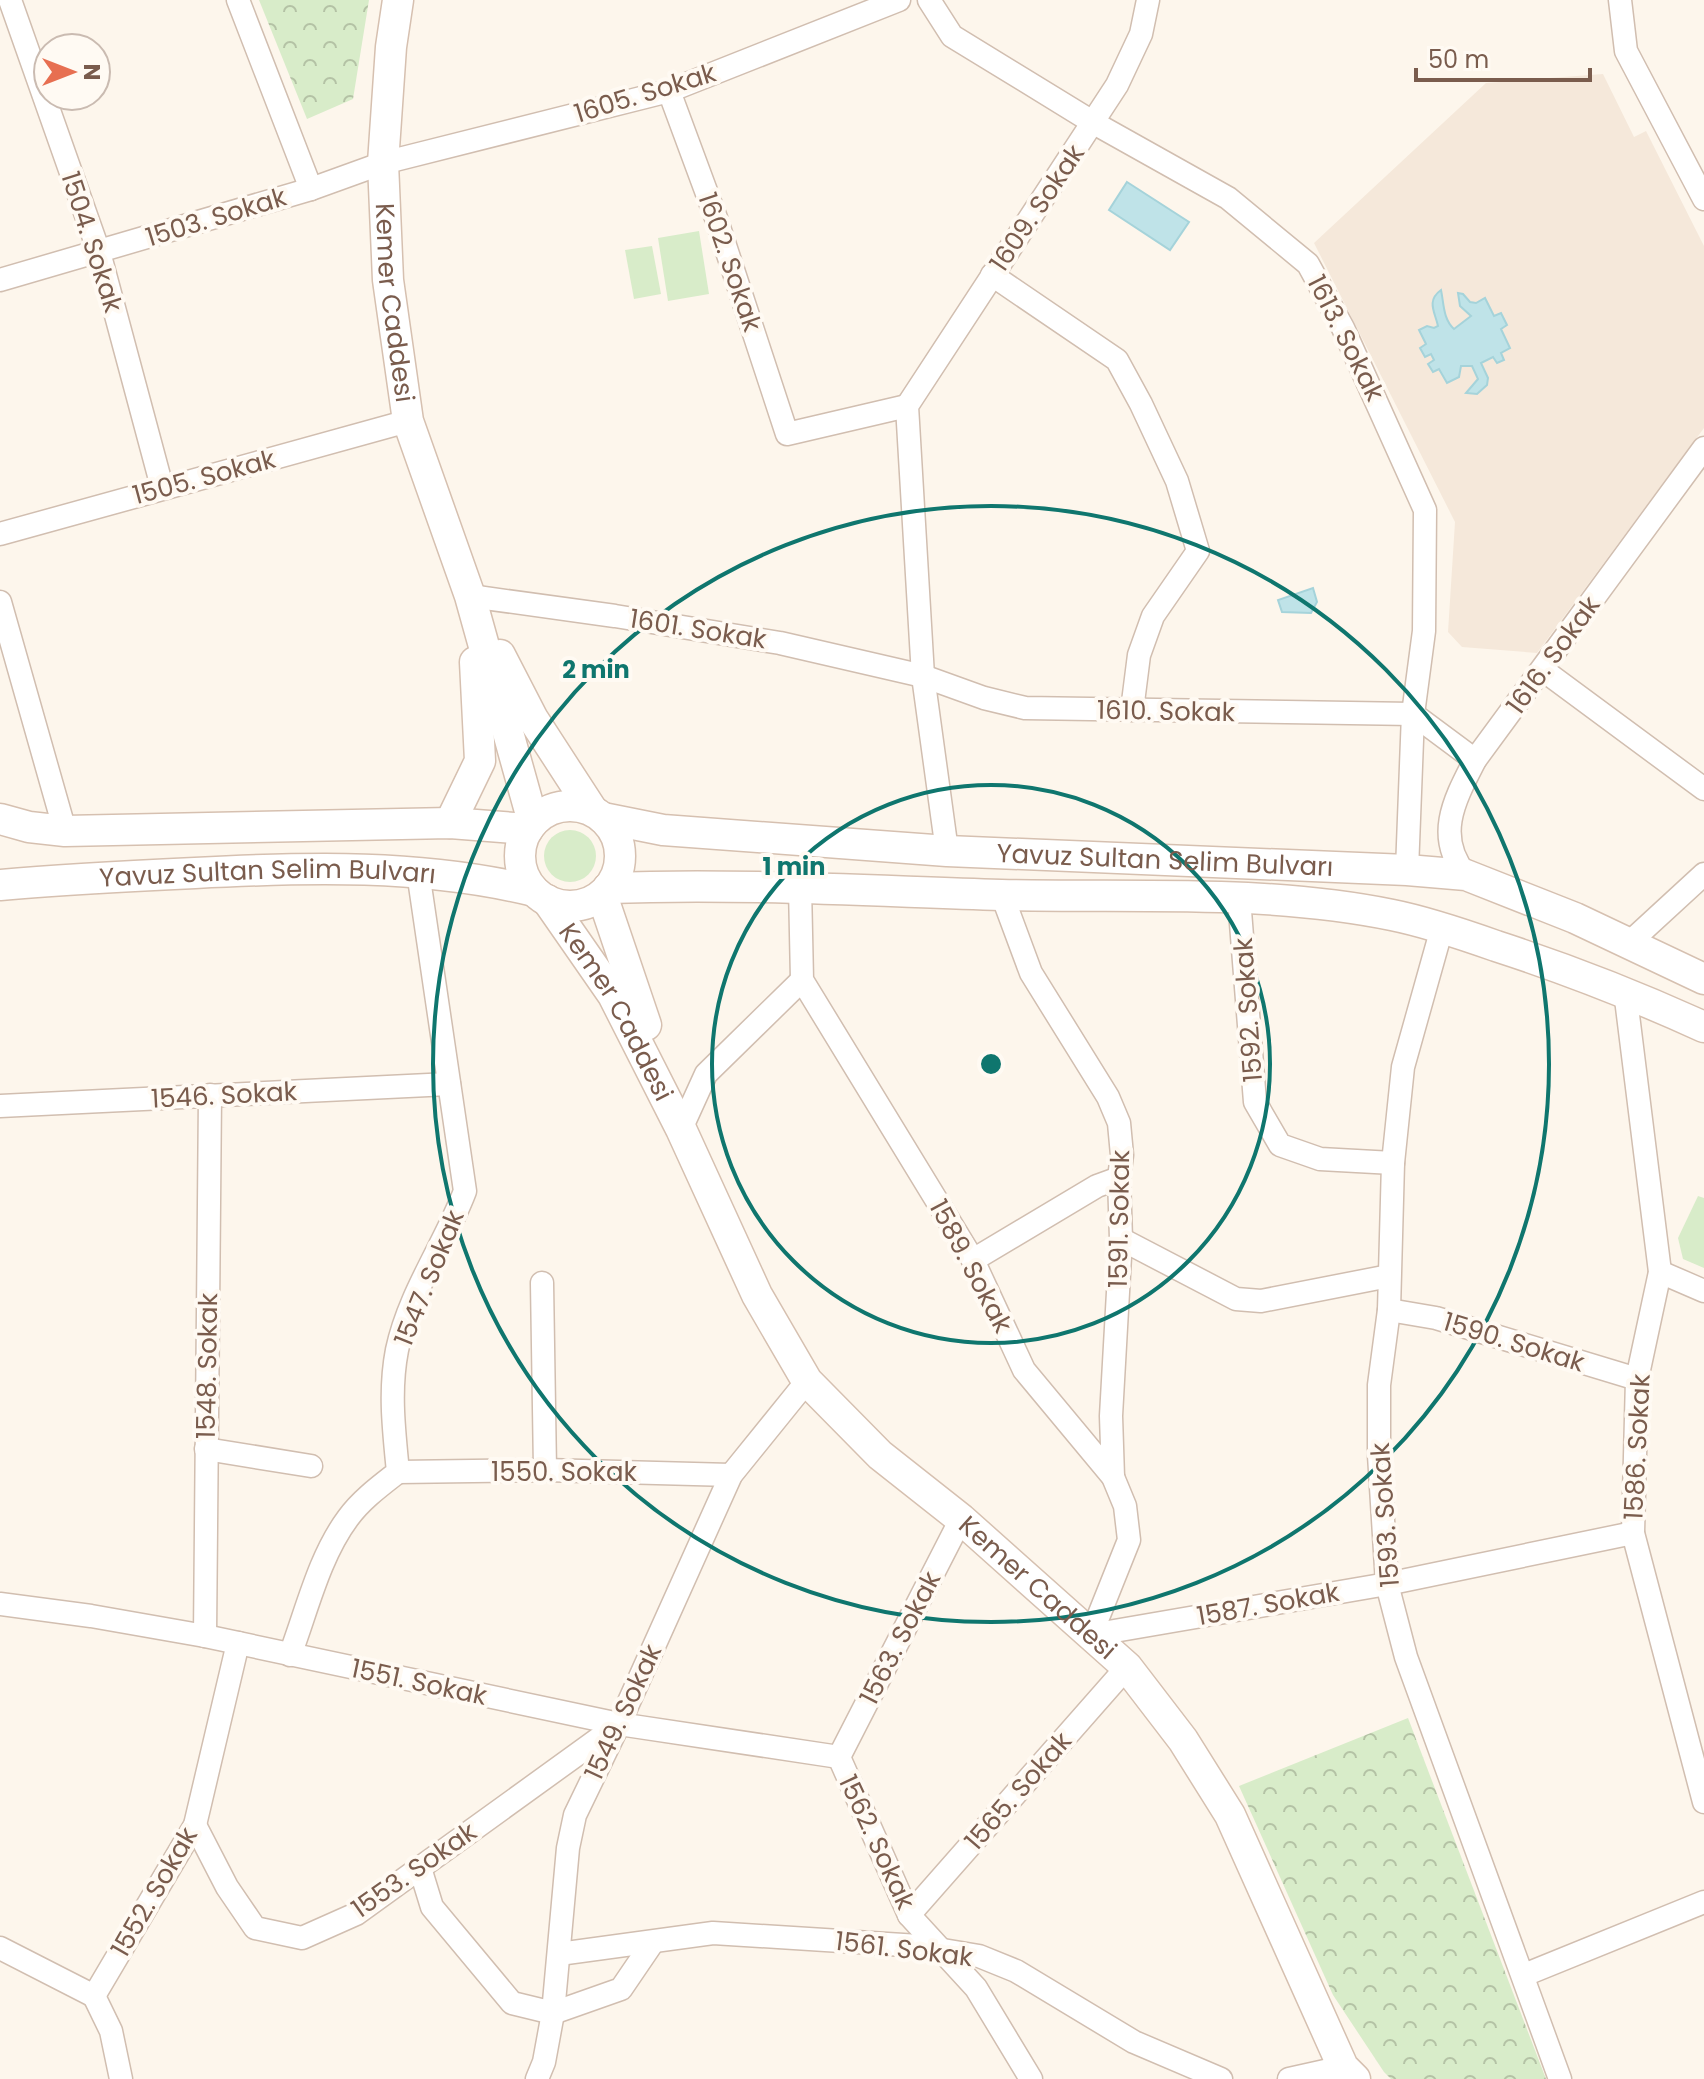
<svg xmlns="http://www.w3.org/2000/svg" width="1704" height="2079" viewBox="0 0 1704 2079" font-family="Poppins,sans-serif">
  <defs>
    <pattern id="forest-crowns" width="20" height="18" patternUnits="userSpaceOnUse" patternTransform="scale(2)"><rect width="20" height="18" fill="#d8ecc9"/><path d="M2 6a3 3 0 1 1 6 0M12 15a3 3 0 1 1 6 0" fill="none" stroke="#b4c2a5"/></pattern>
  </defs>
  <rect width="100%" height="100%" fill="#fdf6ec"/>
  <!-- residential -->
  <polygon fill="#f5e8da" points="1603,74 1634,137 1646,131 1704,246 1704,428 1537,653 1462,647 1448,632 1455,522 1314,243 1486,83"/>
  <!-- green -->
  <g fill="#d8ecc9">
    <polygon points="699,231 709,294 668,301 658,238"/>
    <polygon points="652,246 661,294 634,299 625,250"/>
    <circle cx="570" cy="856" r="26"/>
    <polygon points="1698,1196 1704,1198 1704,1268 1683,1259 1678,1238"/>
  </g>
  <!-- forest -->
  <g fill="url(#forest-crowns)">
    <polygon points="259,0 369,0 353,99 307,119"/>
    <polygon points="1408,1718 1546,2079 1391,2079 1384,2072 1333,1995 1239,1786"/>
  </g>
  <!-- water -->
  <g fill="#bfe3e8" stroke="#a5d3da" stroke-width="2">
    <polygon points="1127,182 1189,222 1170,250 1109,210"/>
    <path d="M1441 290C1444 304 1443 319 1454 329L1471 316 1460 306 1458 293 1463 294 1470 302 1476 303 1485 298 1494 316 1501 313 1507 325 1501 329 1510 348 1501 353 1504 360 1497 363 1493 357 1481 363 1488 378 1487 385 1477 394 1466 393 1478 379 1472 366H1461L1459 377 1447 383 1439 369 1433 372 1428 364 1434 360 1431 354 1425 357 1420 348 1426 344 1419 330 1427 326 1434 328 1438 326C1435 312 1426 301 1441 290Z"/>
    <polygon points="1313,588 1317,602 1311,613 1282,612 1278,600"/>
  </g>
  <g fill="none" stroke-linecap="round" stroke-linejoin="round">
    <!-- street casing -->
    <g stroke="#d1beb0" stroke-width="25">
      <g id="street">
        <polyline points="10,0 99,252 162,487"/>
        <polyline points="238,0 311,189"/>
        <polyline points="929,0 952,36 1094,123 1228,198 1308,264 1343,328 1425,510 1424,631 1413,714 1407,870"/>
        <polyline points="1620,0 1626,51 1704,199"/>
        <polyline points="669,91 716,218 787,434 907,406"/>
        <polyline points="992,275 1117,360 1141,404 1177,481 1198,551 1153,616 1139,655 1132,710"/>
        <polyline points="0,280 311,189 383,163 669,91 899,0"/>
        <polyline points="0,534 408,421"/>
        <polyline points="470,596 615,616 780,643 923,676 984,698 1025,708 1413,714 1475,760"/>
        <polyline points="0,602 65,831"/>
        <polyline points="1543,670 1704,789"/>
        <polyline points="947,851 923,676 907,406 1117,85 1141,34 1148,0"/>
        <path d="M1466 875C1434 836 1455 799 1475 760L1704 448"/>
        <polyline points="800,887 802,980 973,1260 1024,1370 1113,1477 1125,1506 1129,1540 1091,1635"/>
        <polyline points="1002,895 1031,973 1108,1097 1119,1123 1122,1155 1119,1178 1121,1239 1111,1416 1113,1477"/>
        <polyline points="1239,898 1255,1102 1280,1145 1320,1159 1393,1163"/>
        <polyline points="1442,928 1403,1067 1393,1163 1389,1310 1379,1385 1379,1455 1387,1584 1406,1657 1560,2079"/>
        <polyline points="1629,943 1704,874"/>
        <polyline points="1625,991 1660,1272 1637,1379 1633,1533 1704,1802"/>
        <polyline points="0,1106 449,1084"/>
        <polyline points="681,1129 706,1074 802,980"/>
        <polyline points="1121,1239 1236,1299 1261,1301 1389,1276"/>
        <polyline points="973,1260 1097,1186 1119,1178"/>
        <polyline points="1660,1272 1704,1291"/>
        <polyline points="542,1283 545,1470"/>
        <polyline points="1389,1310 1436,1318 1637,1379"/>
        <polyline points="206,1449 311,1466"/>
        <polyline points="398,1472 545,1470 731,1475"/>
        <polyline points="0,1604 91,1616 205,1636 619,1724 839,1757"/>
        <polyline points="1091,1635 1387,1584 1633,1533"/>
        <polyline points="205,1636 210,1095"/>
        <path d="M290 1655C307 1610 319 1557 348 1518 361 1500 380 1486 398 1472 394 1431 389 1391 397 1350 409 1293 445 1244 465 1191L418 872"/>
        <polyline points="839,1757 909,1915 976,1988 1031,2079"/>
        <polyline points="839,1757 961,1519"/>
        <polyline points="195,1825 227,1887 255,1928 302,1938 356,1914 615,1727"/>
        <polyline points="420,1868 432,1907 512,2003 553,2013 621,1989 653,1942"/>
        <polyline points="909,1915 1127,1667"/>
        <polyline points="0,1948 94,1996 195,1825 238,1643"/>
        <polyline points="559,1954 713,1933 919,1946 979,1956 1016,1971 1134,2042 1221,2079"/>
        <polyline points="1524,1975 1704,1902"/>
        <polyline points="94,1996 111,2031 121,2079"/>
        <polyline points="537,2079 544,2062 553,2013 568,1848 575,1815 619,1724 731,1475 807,1381"/>
        <polyline points="1289,2079 1343,2067"/>
      </g>
    </g>
    <!-- secondary casing -->
    <g stroke="#d6c0b0" stroke-width="33">
      <g id="secondary">
        <path id="s1" d="M398 0 391 47 383 163 388 280 408 421 470 596 533 822"/>
        <polyline points="500,655 533,719 592,810"/>
        <circle cx="570" cy="856" r="50"/>
        <path id="s2" d="M603 818 663 830 947 851 1407 870 1466 875 1575 918 1704 979"/>
        <polyline points="0,819 29,827 65,831 450,823 528,829"/>
        <polyline points="450,823 480,761 475,662"/>
        <path id="s3" d="M0 885C65 879 130 876 195 873 308 867 422 864 534 891"/>
        <path d="M608 888C739 883 870 891 1001 895 1131 898 1264 889 1392 915 1427 922 1462 934 1496 946 1567 969 1636 996 1704 1027"/>
        <polyline points="602,895 646,1025"/>
        <path id="s4" d="M547 900 613 995 681 1129 757 1295 807 1381 880 1455 961 1519 1127 1667 1183 1740 1230 1815 1343 2067 1355 2079"/>
      </g>
    </g>
    <!-- street -->
    <use href="#street" stroke="#fff" stroke-width="22"/>
    <!-- secondary -->
    <use href="#secondary" stroke="#fff" stroke-width="30"/>
  </g>
  <!-- distance rings -->
  <g fill="none" stroke="#0f766e" stroke-width="4">
    <circle cx="991" cy="1064" r="279"/>
    <circle cx="991" cy="1064" r="558"/>
  </g>
  <g text-anchor="middle" stroke-width="8" stroke-linejoin="round" paint-order="stroke">
    <!-- street labels -->
    <g font-size="26" fill="#7a5c4d" stroke="#fffaf3">
      <text transform="translate(645 93) rotate(-17)" y="9">1605. Sokak</text>
      <text transform="translate(1037 208) rotate(-56)" y="9">1609. Sokak</text>
      <text transform="translate(216 217) rotate(-17)" y="9">1503. Sokak</text>
      <text transform="translate(92 242) rotate(72)" y="9">1504. Sokak</text>
      <text transform="translate(730 262) rotate(71)" y="9">1602. Sokak</text>
      <text dy="9" stroke="none"><textPath href="#s1" startOffset="304">Kemer Caddesi</textPath></text>
      <text transform="translate(1346 338) rotate(63)" y="9">1613. Sokak</text>
      <text transform="translate(204 477) rotate(-15)" y="9">1505. Sokak</text>
      <text transform="translate(698 629) rotate(9)" y="9">1601. Sokak</text>
      <text transform="translate(1553 655) rotate(-54)" y="9">1616. Sokak</text>
      <text transform="translate(1166 711) rotate(1)" y="9">1610. Sokak</text>
      <text dy="9" stroke="none"><textPath href="#s2" startOffset="564">Yavuz Sultan Selim Bulvarı</textPath></text>
      <text dy="9" stroke="none"><textPath href="#s3" startOffset="268">Yavuz Sultan Selim Bulvarı</textPath></text>
      <text transform="translate(1248 1010) rotate(-94)" y="9">1592. Sokak</text>
      <text dy="9" stroke="none"><textPath href="#s4" startOffset="132">Kemer Caddesi</textPath></text>
      <text transform="translate(224 1095) rotate(-3)" y="9">1546. Sokak</text>
      <text transform="translate(1119 1219) rotate(-89)" y="9">1591. Sokak</text>
      <text transform="translate(971 1266) rotate(62)" y="9">1589. Sokak</text>
      <text transform="translate(429 1278) rotate(-68)" y="9">1547. Sokak</text>
      <text transform="translate(1514 1342) rotate(17)" y="9">1590. Sokak</text>
      <text transform="translate(207 1366) rotate(-89)" y="9">1548. Sokak</text>
      <text transform="translate(1637 1447) rotate(-87)" y="9">1586. Sokak</text>
      <text x="564" y="1481">1550. Sokak</text>
      <text transform="translate(1385 1515) rotate(-94)" y="9">1593. Sokak</text>
      <text dy="9" stroke="none"><textPath href="#s4" startOffset="858">Kemer Caddesi</textPath></text>
      <text transform="translate(1268 1604) rotate(-10)" y="9">1587. Sokak</text>
      <text transform="translate(900 1638) rotate(-63)" y="9">1563. Sokak</text>
      <text transform="translate(419 1682) rotate(12)" y="9">1551. Sokak</text>
      <text transform="translate(623 1712) rotate(-65)" y="9">1549. Sokak</text>
      <text transform="translate(1018 1791) rotate(-49)" y="9">1565. Sokak</text>
      <text transform="translate(877 1842) rotate(65)" y="9">1562. Sokak</text>
      <text transform="translate(414 1870) rotate(-35)" y="9">1553. Sokak</text>
      <text transform="translate(154 1892) rotate(-60)" y="9">1552. Sokak</text>
      <text transform="translate(904 1949) rotate(7)" y="9">1561. Sokak</text>
    </g>
  </g>
  <circle cx="991" cy="1064" r="12" fill="#0f766e" stroke="#fffaf3" stroke-width="4"/>
  <g font-size="24" text-anchor="middle" font-weight="bold" fill="#0f766e" stroke="#fffaf3" stroke-width="8" stroke-linejoin="round" paint-order="stroke">
    <text x="596" y="678">2 min</text>
    <text x="794" y="875">1 min</text>
  </g>
  <!-- north arrow -->
  <g transform="translate(72 72) rotate(90)"><circle r="38" fill="#fffaf3" stroke="#cabbb1" stroke-width="2"/>
  <path d="M0-6L14 30L0 20L-14 30Z" fill="#e76f51"/>
  <text y="-12" font-size="22" font-weight="bold" text-anchor="middle" fill="#7a5c4d">N</text>
  </g>
  <!-- scale -->
  <path d="M1416 68v12h174v-12" fill="none" stroke="#7a5c4d" stroke-width="4"/>
  <text x="1428" y="68" font-size="24" fill="#7a5c4d" stroke="#fffaf3" stroke-width="6" paint-order="stroke">50 m</text>
</svg>
